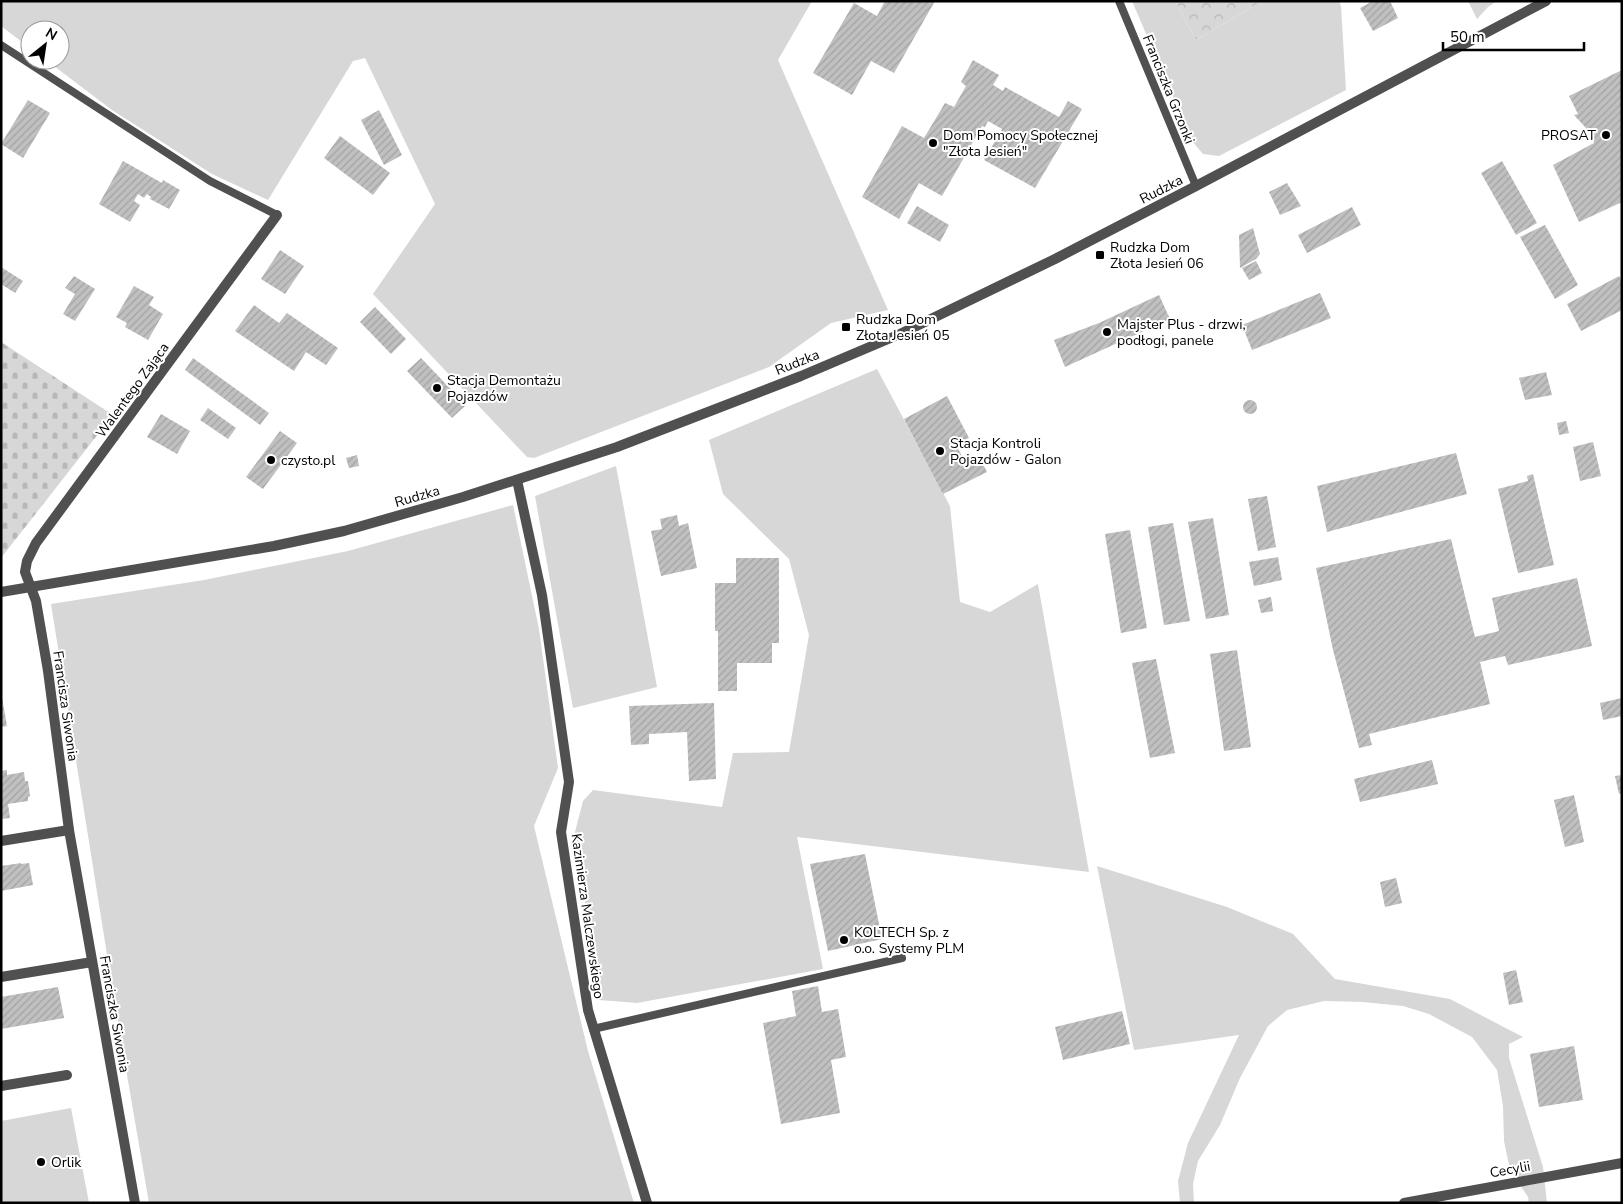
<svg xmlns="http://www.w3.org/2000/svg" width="1623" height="1204" viewBox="0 0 1623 1204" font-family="'Nunito Sans',sans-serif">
  <defs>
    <pattern id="forest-crowns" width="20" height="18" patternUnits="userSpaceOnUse" patternTransform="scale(1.25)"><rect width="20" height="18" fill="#d7d7d7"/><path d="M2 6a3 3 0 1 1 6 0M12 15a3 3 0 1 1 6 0" fill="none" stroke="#b7b7b7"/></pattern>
    <pattern id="cemetery-stones" width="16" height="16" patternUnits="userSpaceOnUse" patternTransform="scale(1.25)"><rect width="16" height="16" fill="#d7d7d7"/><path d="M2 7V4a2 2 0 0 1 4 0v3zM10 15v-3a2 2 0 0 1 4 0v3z" fill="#b7b7b7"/></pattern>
    <pattern id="building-hatch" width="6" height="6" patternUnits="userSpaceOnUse" patternTransform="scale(1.25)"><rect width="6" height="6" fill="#c0c0c0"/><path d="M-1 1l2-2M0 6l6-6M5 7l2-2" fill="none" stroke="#a3a3a3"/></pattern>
  </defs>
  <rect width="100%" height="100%" fill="#fff"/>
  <!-- green -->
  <g fill="#d7d7d7">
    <polygon points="1,1 812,1 778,60 888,310 831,323 769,367 534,458 527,457 373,294 435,204 365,58 353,61 268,200 212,174 112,110 46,60 60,60 60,30 30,30 30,48 1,26"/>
    <polygon points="1132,1 1175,1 1196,40 1262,1 1339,1 1341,6 1346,90 1219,156 1203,154 1192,141"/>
    <polygon points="1468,1 1497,1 1488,7 1477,19"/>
    <polygon points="877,369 950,506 960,602 990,612 1038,584 1089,872 797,837 823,969 637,1003 599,1000 575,832 583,801 593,790 722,807 733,753 789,752 809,635 789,559 723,494 709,440"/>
    <polygon points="616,466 657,687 573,708 535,496"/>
    <polygon points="513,505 539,629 558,768 534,826 588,1051 634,1203 149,1203 116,1011 51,604 204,580 348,551"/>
    <polygon points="1097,866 1227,907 1293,934 1335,979 1450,999 1523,1037 1509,1044 1509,1058 1543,1167 1547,1203 1529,1203 1528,1197 1510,1170 1504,1141 1503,1106 1497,1070 1472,1037 1429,1014 1403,1006 1363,1002 1324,1001 1287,1010 1268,1026 1240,1078 1220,1125 1198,1161 1193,1184 1194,1203 1180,1203 1178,1181 1188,1143 1239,1035 1134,1050"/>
    <polygon points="71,1108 89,1203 1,1203 1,1121"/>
  </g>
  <!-- forest -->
  <polygon fill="url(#forest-crowns)" points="1175,1 1262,1 1196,40"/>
  <!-- cemetery -->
  <polygon fill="url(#cemetery-stones)" points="1,342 113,415 1,558"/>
  <!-- building -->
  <g fill="url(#building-hatch)">
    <polygon points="885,1 935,1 894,73 871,61 852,95 813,73 854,3 877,16"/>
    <polygon points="1373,1 1390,1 1398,18 1373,31 1360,8"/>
    <polygon points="973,60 999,75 993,85 1003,91 1005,87 1059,117 1068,101 1082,109 1035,188 984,160 1002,129 988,121 985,127 982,126 942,196 919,183 899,219 862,197 902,126 924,138 945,103 954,107 966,86 961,82"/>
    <polygon points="1622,70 1622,202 1579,222 1553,165 1594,143 1586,128 1574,115 1578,114 1569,96"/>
    <polygon points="28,100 50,113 23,158 1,144"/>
    <polygon points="379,110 402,155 384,165 361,120"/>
    <polygon points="340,136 390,173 373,195 324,158"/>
    <polygon points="123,161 162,183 163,180 180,190 169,209 150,199 151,197 147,194 144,198 138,194 134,201 140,205 130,222 99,204"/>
    <polygon points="1502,161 1537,223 1516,235 1481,173"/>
    <polygon points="1287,183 1301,206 1280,215 1269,192"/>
    <polygon points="917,206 949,225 940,242 907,223"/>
    <polygon points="1352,207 1361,225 1307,253 1298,235"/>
    <polygon points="1545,225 1578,285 1555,299 1520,237"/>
    <polygon points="1253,228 1260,254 1256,259 1240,268 1239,235"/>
    <polygon points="280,250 304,266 285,294 261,279"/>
    <polygon points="1256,261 1262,273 1249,280 1242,268"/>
    <polygon points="1,267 23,281 15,293 1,284"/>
    <polygon points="74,276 95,289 75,321 63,314 75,294 65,288"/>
    <polygon points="1619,276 1622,282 1622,310 1581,331 1567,304"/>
    <polygon points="134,286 154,297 149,305 163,314 148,340 125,327 127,323 116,317"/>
    <polygon points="1320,293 1331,318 1252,350 1242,325"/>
    <polygon points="1159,295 1170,319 1065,367 1054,340 1099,323"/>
    <polygon points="254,305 279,323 287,313 338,348 326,365 306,352 294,371 235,331"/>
    <polygon points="375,307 406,339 391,354 360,322"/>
    <polygon points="193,358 269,413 260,425 185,370"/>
    <polygon points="421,358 466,405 452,418 407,371"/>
    <polygon points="1546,372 1552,395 1525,400 1519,378"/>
    <polygon points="947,396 969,438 956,445 967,465 980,458 987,472 943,494 904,419"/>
    <circle cx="1250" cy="407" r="7"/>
    <polygon points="208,408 236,428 228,439 200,420"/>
    <polygon points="161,414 190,431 177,454 147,437"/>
    <polygon points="1566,421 1569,433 1559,435 1557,423"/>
    <polygon points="280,431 297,443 263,489 246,477"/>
    <polygon points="1593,442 1601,476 1580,481 1573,447"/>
    <polygon points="1456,453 1467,494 1327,532 1317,486"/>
    <polygon points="357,455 359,466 349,468 346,458"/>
    <polygon points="1533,474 1554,565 1518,573 1498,489 1528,481 1527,476"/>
    <polygon points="1267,496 1276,547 1258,551 1248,499"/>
    <polygon points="677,515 679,526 688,523 697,568 661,576 651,531 662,529 660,519"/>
    <polygon points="1213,518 1229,615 1206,619 1188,522"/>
    <polygon points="1173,523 1190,621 1164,625 1148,527"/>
    <polygon points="1130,530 1147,628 1121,633 1105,534"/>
    <polygon points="1451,539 1475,637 1499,631 1492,598 1577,578 1592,646 1508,665 1505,656 1480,662 1490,704 1369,734 1372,745 1359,748 1333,650 1316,568"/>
    <polygon points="1278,557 1282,580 1254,586 1249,562"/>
    <polygon points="736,558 779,558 779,643 772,643 772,663 737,663 737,691 718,691 718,631 715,631 715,583 736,583"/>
    <polygon points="1271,597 1273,611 1261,613 1258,600"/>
    <polygon points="1237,650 1251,747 1224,751 1210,654"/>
    <polygon points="1156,659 1175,753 1150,758 1132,663"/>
    <polygon points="1,692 7,726 1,727"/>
    <polygon points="1622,698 1622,716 1603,720 1600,703"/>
    <polygon points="714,703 716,779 689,781 687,732 649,734 649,744 631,745 629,706"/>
    <polygon points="1432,760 1438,784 1360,802 1354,779"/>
    <polygon points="7,770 7,775 24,772 25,781 28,781 30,796 28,797 28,801 8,804 10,818 1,819 1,771"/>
    <polygon points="1622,775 1622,793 1619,794 1615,776"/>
    <polygon points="1574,795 1584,842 1565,847 1554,800"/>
    <polygon points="865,854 882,939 828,951 810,864"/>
    <polygon points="21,863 21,864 29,863 33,885 1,891 1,866"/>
    <polygon points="1396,878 1402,903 1385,907 1380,882"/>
    <polygon points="1516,970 1523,1002 1509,1005 1503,973"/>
    <polygon points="818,986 822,1012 838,1009 846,1057 831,1060 840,1113 781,1124 763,1023 796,1016 792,991"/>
    <polygon points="58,987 64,1018 1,1029 1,997"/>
    <polygon points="1122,1011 1130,1044 1063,1060 1055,1027"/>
    <polygon points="1574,1046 1583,1100 1539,1107 1530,1054"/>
  </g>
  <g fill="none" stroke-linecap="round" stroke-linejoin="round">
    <!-- service -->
    <g stroke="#505050" stroke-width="8">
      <polyline points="1119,1 1196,186"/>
      <polyline points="1,45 210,181 277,215"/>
      <polyline points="593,1029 902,958"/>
    </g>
    <!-- minor -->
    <g stroke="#505050" stroke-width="10">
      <polyline points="517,480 542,595 569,782 561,832 588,1010 647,1203"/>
      <polyline points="1,841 69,830"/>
      <polyline points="1,977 92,962"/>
      <polyline points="1,1086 67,1075"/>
      <polyline points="135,1203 69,830 48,671 36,601 25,572 27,561 36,543 277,215"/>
      <polyline points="1404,1203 1622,1163"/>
    </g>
    <!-- tertiary -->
    <polyline stroke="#505050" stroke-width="10" points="1,592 274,546 344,531 463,497 617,447 801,376 900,334 1055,259 1196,186 1546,1"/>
  </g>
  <!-- markers -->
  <g fill="#000" stroke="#fff" stroke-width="2">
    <circle cx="1606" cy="135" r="5"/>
    <circle cx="933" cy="143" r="5"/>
    <rect x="1095" y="250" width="10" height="10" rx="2.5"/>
    <rect x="841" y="322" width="10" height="10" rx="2.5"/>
    <circle cx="1107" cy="332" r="5"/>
    <circle cx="437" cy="388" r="5"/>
    <circle cx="940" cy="451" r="5"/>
    <circle cx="271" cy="460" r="5"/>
    <circle cx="844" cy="940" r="5"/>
    <circle cx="41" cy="1162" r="5"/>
  </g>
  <g text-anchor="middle" stroke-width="4" stroke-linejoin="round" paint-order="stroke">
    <!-- street labels -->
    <g font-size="14" fill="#000" stroke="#fff">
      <text transform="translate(1169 89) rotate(68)" y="5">Franciszka Grzonki</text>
      <text transform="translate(1161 189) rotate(-27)" y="5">Rudzka</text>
      <text transform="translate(797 362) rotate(-22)" y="5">Rudzka</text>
      <text transform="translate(132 390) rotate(-54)" y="5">Walentego Zająca</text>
      <text transform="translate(417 496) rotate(-16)" y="5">Rudzka</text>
      <text transform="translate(66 706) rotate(82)" y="5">Francisza Siwonia</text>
      <text transform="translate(588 916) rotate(82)" y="5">Kazimierza Malczewskiego</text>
      <text transform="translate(115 1014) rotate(80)" y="5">Franciszka Siwonia</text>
      <text transform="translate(1510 1169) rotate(-10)" y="5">Cecylii</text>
    </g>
    <!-- poi labels -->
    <g font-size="14" fill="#000" stroke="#fff" text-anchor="start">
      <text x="943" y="140">Dom Pomocy Społecznej<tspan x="943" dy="16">"Złota Jesień"</tspan></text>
      <text x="1596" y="140" text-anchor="end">PROSAT</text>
      <text x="1110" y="252">Rudzka Dom<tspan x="1110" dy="16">Złota Jesień 06</tspan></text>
      <text x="856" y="324">Rudzka Dom<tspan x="856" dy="16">Złota Jesień 05</tspan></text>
      <text x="1117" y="329">Majster Plus - drzwi,<tspan x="1117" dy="16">podłogi, panele</tspan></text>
      <text x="447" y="385">Stacja Demontażu<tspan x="447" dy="16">Pojazdów</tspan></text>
      <text x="950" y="448">Stacja Kontroli<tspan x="950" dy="16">Pojazdów - Galon</tspan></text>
      <text x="281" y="465">czysto.pl</text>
      <text x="854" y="937">KOLTECH Sp. z<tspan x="854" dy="16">o.o. Systemy PLM</tspan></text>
      <text x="51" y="1167">Orlik</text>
    </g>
  </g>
  <!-- border -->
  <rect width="1623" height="1204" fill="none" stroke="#000000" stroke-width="5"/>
  <!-- north arrow -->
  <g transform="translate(45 45) rotate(30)"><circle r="24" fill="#ffffff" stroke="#999999"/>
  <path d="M0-4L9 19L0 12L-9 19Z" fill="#000000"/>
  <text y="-8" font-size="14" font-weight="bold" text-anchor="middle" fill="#000000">N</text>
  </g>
  <!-- scale -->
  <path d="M1443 42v8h141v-8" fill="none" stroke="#000000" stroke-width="2.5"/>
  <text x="1450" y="42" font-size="15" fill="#000000" stroke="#ffffff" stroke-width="4" paint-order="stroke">50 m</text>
</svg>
